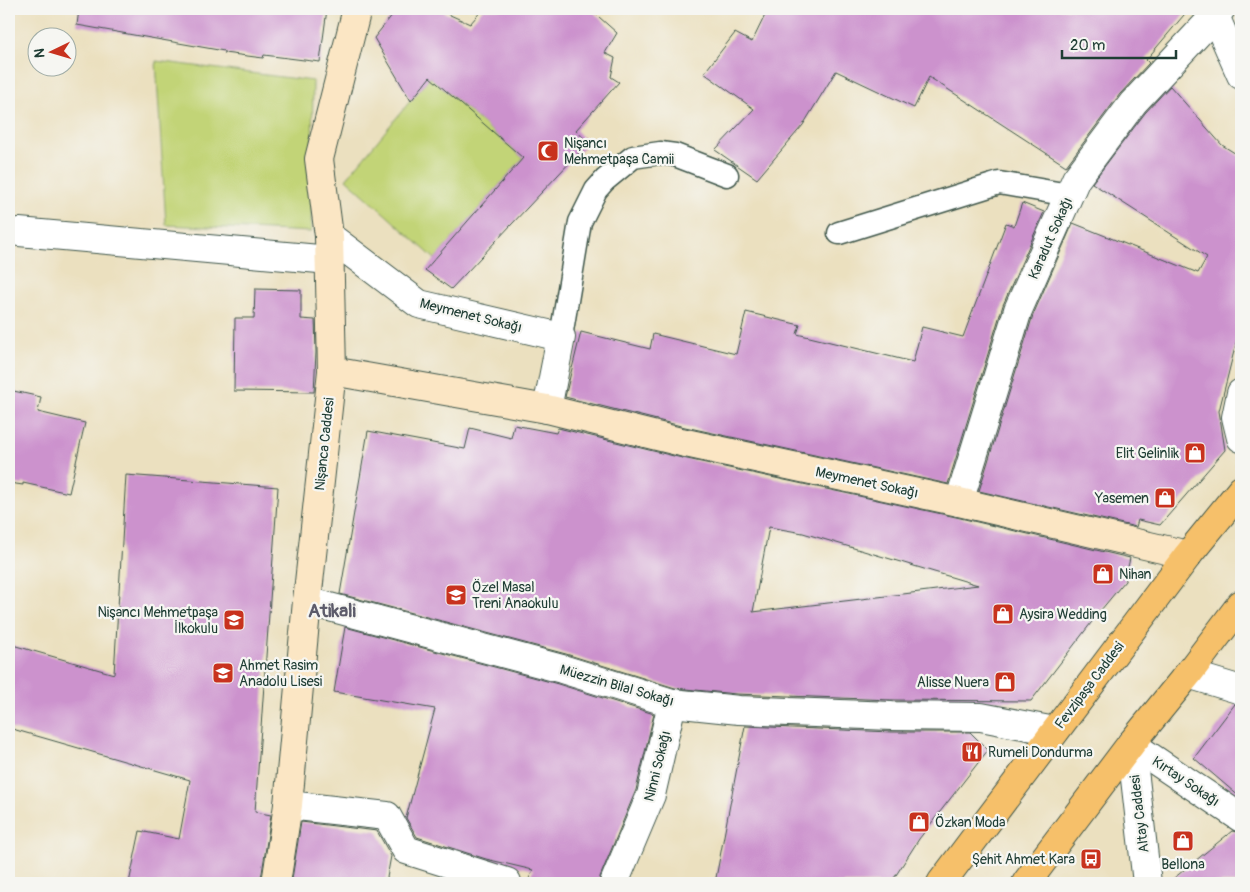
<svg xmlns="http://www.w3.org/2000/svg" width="1250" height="892" viewBox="0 0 1250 892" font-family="Pangolin,sans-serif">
  <rect width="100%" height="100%" fill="#f6f6f2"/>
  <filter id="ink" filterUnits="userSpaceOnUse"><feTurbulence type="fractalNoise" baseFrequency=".02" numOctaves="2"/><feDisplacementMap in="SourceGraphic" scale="10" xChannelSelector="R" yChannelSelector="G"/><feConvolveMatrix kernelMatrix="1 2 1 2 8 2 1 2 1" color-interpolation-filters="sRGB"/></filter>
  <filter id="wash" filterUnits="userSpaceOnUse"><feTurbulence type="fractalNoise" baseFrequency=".0096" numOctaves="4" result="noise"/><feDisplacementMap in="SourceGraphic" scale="20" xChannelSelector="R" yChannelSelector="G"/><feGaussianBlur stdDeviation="1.12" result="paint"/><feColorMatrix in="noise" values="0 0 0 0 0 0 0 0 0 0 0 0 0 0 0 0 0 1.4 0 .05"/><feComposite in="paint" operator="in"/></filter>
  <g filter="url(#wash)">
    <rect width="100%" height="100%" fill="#ebe0bf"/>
    <!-- green -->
    <g fill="#c2d477" stroke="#708856">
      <polygon points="156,61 313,81 311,232 166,225"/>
      <polygon points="430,77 523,158 435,259 346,179"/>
    </g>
    <g id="blocks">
      <!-- building -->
      <g fill="#cc92cd" fill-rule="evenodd">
        <polygon points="79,9 327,9 320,62 264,55 263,58 224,53 224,51 77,25"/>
        <polygon points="397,9 437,9 470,24 483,9 590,9 617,33 605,53 615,58 611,77 619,82 576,130 588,143 451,289 425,270 523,158 430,77 411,101 374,38"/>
        <polygon points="768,9 1189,9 1146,60 1149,63 1120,94 1066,166 929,77 914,108 836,71 803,125 757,179 715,150 754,109 704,73 735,33 752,42"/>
        <polygon points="1170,86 1222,145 1241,157 1241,323 1219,411 1225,450 1160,525 1138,520 1136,527 979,491 1033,315 1073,223 1198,273 1207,257 1092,183 1145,113"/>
        <polygon points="1022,203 1044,212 1003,305 948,484 685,427 565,397 581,332 650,349 653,334 736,354 746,312 800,325 797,334 913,362 922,327 963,337 1006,223 1014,226"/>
        <polygon points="255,289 301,290 301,319 315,320 316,352 314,392 234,391 235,318 254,318"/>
        <polygon points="9,390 41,397 38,412 85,423 69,493 23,483 23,485 9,483"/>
        <path d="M514 425 556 433 558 428 678 457 956 517 1130 558 1125 581 1101 610 1031 701 892 700 736 694 675 688 566 654 340 594 368 431 465 449 470 428 511 438ZM769 527 803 533 978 585 753 612Z"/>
        <polygon points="126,475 278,487 255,812 271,815 262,873 258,883 129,883 140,831 179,839 190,780 9,728 9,644 114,674"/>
        <polygon points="345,627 558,684 654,714 636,790 600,877 599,883 527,883 533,870 486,859 417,837 406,818 435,709 334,692"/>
        <polygon points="1235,704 1241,705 1241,798 1194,758"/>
        <polygon points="745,726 892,732 970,732 988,750 919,839 891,883 715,883"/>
        <polygon points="301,822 377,831 391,856 386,883 315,883 292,879"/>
        <polygon points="1232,831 1241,833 1241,883 1168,883"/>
      </g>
    </g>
  </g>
  <g filter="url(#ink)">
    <use href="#blocks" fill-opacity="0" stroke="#3e5549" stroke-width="1"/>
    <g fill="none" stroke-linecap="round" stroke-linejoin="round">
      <!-- lane casing -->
      <g stroke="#3e5549" stroke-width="25">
        <g id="lane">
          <polyline points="839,233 999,183 1069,195"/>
          <polyline points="561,337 580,222 596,190 605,180 633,157 660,153 675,155 727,175"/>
        </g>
      </g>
      <!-- street casing -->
      <g stroke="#3e5549" stroke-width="30">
        <g id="street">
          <polyline points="1208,9 1215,16 1241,75"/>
          <polyline points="19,232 330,260"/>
          <polyline points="329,236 419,304 561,337 547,409"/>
          <polyline points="1241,393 1236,417 1241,438"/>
          <polyline points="959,502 1018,310 1076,179 1133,103 1221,9"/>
          <polyline points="307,601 562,669 672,703 739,710 892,716 981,717 1055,731"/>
          <polyline points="1188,674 1241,690"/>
          <polyline points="1131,744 1147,883"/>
          <polyline points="1131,744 1241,818"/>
          <polyline points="288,805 387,816 406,850 507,882 506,883"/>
          <polyline points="614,883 651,795 672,703"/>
        </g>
      </g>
      <!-- secondary casing -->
      <g stroke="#3e5549" stroke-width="30">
        <g id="secondary">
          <polyline points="332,371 547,409 681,442 959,502 1188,555"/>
          <polyline points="276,883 288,805 307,601 332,371 329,236 319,159 357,9"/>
        </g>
      </g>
      <!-- primary casing -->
      <g stroke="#3e5549" stroke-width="30">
        <g id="primary">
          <polyline points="941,883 1188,555 1241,490"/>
          <polyline points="1026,883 1131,744 1188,674 1241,604"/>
        </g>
      </g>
      <!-- lane -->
      <use href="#lane" stroke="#fff" stroke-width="22"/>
      <!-- street -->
      <use href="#street" stroke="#fff" stroke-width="28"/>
      <!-- secondary -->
      <use href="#secondary" stroke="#fbe6c4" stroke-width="28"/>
      <!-- primary -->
      <use href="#primary" stroke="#f6c06b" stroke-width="28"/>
    </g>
  </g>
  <!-- icons -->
  <defs>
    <g id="mosque-square" transform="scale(1.125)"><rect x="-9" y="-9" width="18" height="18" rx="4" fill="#c8321e" stroke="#f6f6f2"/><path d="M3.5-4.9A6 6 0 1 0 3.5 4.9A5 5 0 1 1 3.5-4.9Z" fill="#fff"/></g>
    <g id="shop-square" transform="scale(1.125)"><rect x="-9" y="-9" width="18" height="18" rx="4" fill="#c8321e" stroke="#f6f6f2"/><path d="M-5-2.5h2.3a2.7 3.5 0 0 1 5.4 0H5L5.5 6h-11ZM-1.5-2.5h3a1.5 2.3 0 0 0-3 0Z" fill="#fff"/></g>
    <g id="school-square" transform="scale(1.125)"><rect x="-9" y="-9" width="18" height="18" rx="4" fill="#c8321e" stroke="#f6f6f2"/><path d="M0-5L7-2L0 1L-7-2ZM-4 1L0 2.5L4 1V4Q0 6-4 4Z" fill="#fff"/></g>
    <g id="restaurant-square" transform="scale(1.125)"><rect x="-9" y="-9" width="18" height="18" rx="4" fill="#c8321e" stroke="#f6f6f2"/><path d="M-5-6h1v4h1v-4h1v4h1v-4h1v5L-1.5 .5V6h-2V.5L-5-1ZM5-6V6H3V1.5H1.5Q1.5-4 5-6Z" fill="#fff"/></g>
    <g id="bus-square" transform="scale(1.125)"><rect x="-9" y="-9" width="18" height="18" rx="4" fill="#c8321e" stroke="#f6f6f2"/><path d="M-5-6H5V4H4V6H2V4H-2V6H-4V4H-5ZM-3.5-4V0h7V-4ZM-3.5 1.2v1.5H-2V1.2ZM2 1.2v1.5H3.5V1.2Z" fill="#fff"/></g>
  </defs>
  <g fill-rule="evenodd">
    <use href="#mosque-square" x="548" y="151"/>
    <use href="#shop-square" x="1195" y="453"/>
    <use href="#shop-square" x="1165" y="498"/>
    <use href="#shop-square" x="1103" y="574"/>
    <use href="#school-square" x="456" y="595"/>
    <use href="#shop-square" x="1003" y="614"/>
    <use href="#school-square" x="234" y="620"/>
    <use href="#school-square" x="223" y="673"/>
    <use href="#shop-square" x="1005" y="682"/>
    <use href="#restaurant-square" x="972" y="752"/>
    <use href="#shop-square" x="919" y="822"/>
    <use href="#shop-square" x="1183" y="841"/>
    <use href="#bus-square" x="1091" y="859"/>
  </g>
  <g text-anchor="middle" stroke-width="4.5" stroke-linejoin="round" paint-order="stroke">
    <!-- poi labels -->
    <g font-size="14" fill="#1f3d34" stroke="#f6f6f2" text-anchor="start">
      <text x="564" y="148">Nişancı<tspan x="564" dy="16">Mehmetpaşa Camii</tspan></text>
      <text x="1179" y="458" text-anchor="end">Elit Gelinlik</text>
      <text x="1149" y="503" text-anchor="end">Yasemen</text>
      <text x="1119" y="579">Nihan</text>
      <text x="472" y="592">Özel Masal<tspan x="472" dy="16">Treni Anaokulu</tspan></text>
      <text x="218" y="617" text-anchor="end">Nişancı Mehmetpaşa<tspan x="218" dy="16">İlkokulu</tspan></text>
      <text x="1019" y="619">Aysira Wedding</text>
      <text x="239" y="670">Ahmet Rasim<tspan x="239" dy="16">Anadolu Lisesi</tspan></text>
      <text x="989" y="687" text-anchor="end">Alisse Nuera</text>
      <text x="988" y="757">Rumeli Dondurma</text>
      <text x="935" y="827">Özkan Moda</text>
      <text x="1075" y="864" text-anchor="end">Şehit Ahmet Kara</text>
      <text x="1183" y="869" text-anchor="middle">Bellona</text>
    </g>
    <!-- street labels -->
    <g font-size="14" fill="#1f3d34" stroke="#f6f6f2">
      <text transform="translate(1050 238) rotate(-66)" y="5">Karadut Sokağı</text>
      <text transform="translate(471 315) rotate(14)" y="5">Meymenet Sokağı</text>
      <text transform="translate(324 444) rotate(-84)" y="5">Nişanca Caddesi</text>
      <text transform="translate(867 482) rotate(12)" y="5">Meymenet Sokağı</text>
      <text transform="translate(617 685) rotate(16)" y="5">Müezzin Bilal Sokağı</text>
      <text transform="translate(1089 685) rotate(-53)" y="5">Fevzipaşa Caddesi</text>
      <text transform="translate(657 766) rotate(-76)" y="5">Ninni Sokağı</text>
      <text transform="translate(1186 781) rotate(34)" y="5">Kırtay Sokağı</text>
      <text transform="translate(1139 814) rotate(-97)" y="5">Altay Caddesi</text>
    </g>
    <!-- district labels -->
    <g font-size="19" font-weight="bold" fill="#5c5b6a" stroke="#f6f6f2">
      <text x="332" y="617">Atikali</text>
    </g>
  </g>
  <!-- margin -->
  <rect width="1250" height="892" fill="none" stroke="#f6f6f2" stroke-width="30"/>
  <!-- north arrow -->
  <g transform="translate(52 52) rotate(265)"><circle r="24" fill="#f6f6f2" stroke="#a0aca6"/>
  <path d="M0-4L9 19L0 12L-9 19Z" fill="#c8321e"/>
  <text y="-8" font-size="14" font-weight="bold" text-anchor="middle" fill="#1f3d34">N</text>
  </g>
  <!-- scale -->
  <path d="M1062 50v8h114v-8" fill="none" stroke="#1f3d34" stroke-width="2.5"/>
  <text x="1070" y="50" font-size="15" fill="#1f3d34" stroke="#f6f6f2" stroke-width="4" paint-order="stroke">20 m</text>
</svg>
